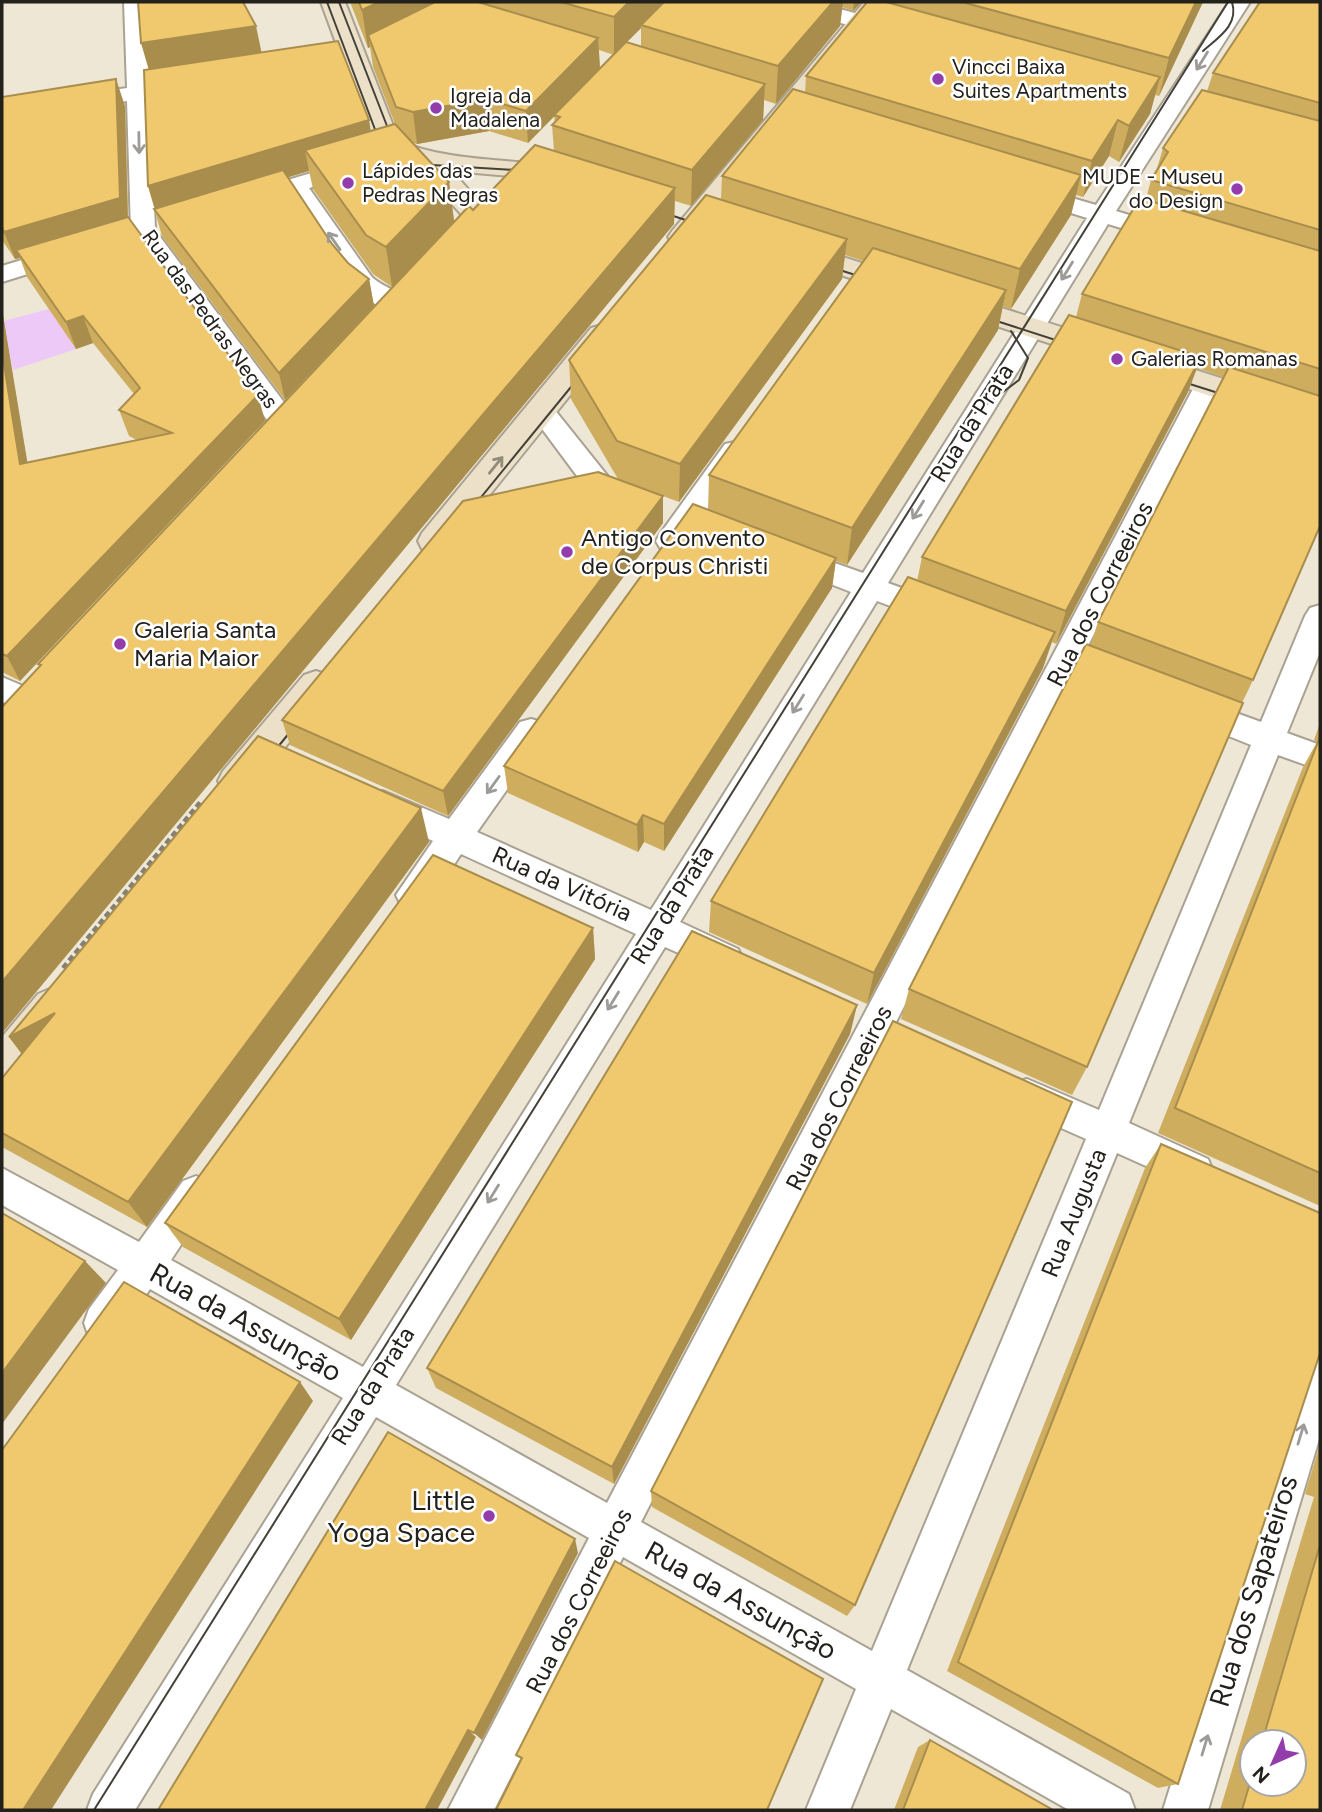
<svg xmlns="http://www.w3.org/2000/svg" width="1322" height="1812" viewBox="0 0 1322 1812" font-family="Figtree,sans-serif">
  <rect width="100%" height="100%" fill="#eee7d6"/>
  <!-- green -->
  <polygon fill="#ecc9f7" points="49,309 76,349 13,370 3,321"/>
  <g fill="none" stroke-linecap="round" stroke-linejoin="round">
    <!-- street casing -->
    <g stroke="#a9a292" stroke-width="4">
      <g id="street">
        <polygon points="124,2 146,2 149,84 190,78 201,85 190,92 150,98 155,230 295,417 298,424 295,431 285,433 275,431 131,231 127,101 2,120 2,106 127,88"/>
        <polygon points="779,2 813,2 900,25 903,30 892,37 782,7"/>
        <path d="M1229 2H1250L1116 211 1179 230 1182 235 1179 240 1170 243 1108 224 888 583 948 605 953 613 948 621 938 624 877 601 680 922 738 949 743 959 738 969 726 974 665 947 396 1385 607 1503 1195 385 1199 379 1208 376 1217 379 1221 385 641 1522 872 1651 1086 1139 1014 1107 1009 1095 1014 1083 1027 1079 1099 1110 1251 745 1181 717 1177 709 1181 701 1192 697 1261 722 1305 616 1310 608 1320 605V652L1287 733 1320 745V770L1278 755 1129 1123 1208 1159 1213 1171 1208 1183 1195 1188 1117 1153 907 1670 1129 1794 1135 1810H1069L891 1709 850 1810H806L856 1689 623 1557 494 1810H448L589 1538 376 1417 135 1810H87L93 1794 343 1398 150 1289 117 1337 103 1342 89 1337 84 1323 89 1309 118 1270 2 1205V1168L139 1242 183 1181 196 1176 209 1181 215 1193 171 1260 363 1367 636 934 461 854C446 875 430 915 401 905L396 895 433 841 372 813 367 804 372 795 383 791 449 819 520 722 531 719 542 722 546 731 542 740 477 832 651 910 851 592 782 565 778 558 782 551 792 548 863 573 1087 218 1023 198 1019 193 1023 188 1031 186 1096 205Z"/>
        <path d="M355 160 363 162 367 167 363 172 309 188 371 276C382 288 403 291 412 304L408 310C360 323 312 228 290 194L249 206 241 204 237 199 241 194Z"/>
        <polygon points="67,246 76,249 79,254 76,259 2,282 2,266"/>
        <polygon points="541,401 550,404 610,479 614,486 610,493 573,501 563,498 559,491 563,484 580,480 528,410 532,404"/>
        <polygon points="735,442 745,444 749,451 745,458 680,548 670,551 660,548 656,541 660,534 725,444"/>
        <polygon points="2,677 37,692 41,700 37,708 26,712 2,702"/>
        <polygon points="1320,1352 1320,1436 1208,1810 1163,1810 1300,1372 1306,1358"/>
      </g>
    </g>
    <!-- secondary casing -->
    <g stroke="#a9a292" stroke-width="4">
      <g id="secondary">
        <path d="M321 2H345L399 141C454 164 518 157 576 171L580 177 576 183 566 185 521 177 452 171 492 216 488 222 478 225 468 222 417 165 377 152 374 146Z"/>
        <polygon points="864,2 889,2 692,243 682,246 672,243 668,237 672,231"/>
        <polygon points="793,241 1320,410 1320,432 783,256 779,250 783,244"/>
        <polygon points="602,325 613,328 617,335 613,342 446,549 434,553 422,549 418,541 422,533 591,328"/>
        <polygon points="316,671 328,675 334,685 328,695 249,791 236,796 223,791 218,781 223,771 304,675"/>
        <path d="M52 988 66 994 72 1006C61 1030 26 1077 2 1085V1037L38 994Z"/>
      </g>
    </g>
    <!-- path -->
    <polyline stroke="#858075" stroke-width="4.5" stroke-dasharray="6 3.5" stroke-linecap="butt" points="63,968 202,800"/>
    <!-- street -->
    <use href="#street" fill="#fff" fill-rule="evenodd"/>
    <!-- secondary -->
    <use href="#secondary" fill="#ece1c8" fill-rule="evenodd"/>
    <!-- tram -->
    <g stroke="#444139" stroke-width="2">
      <polyline points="327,2 382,148"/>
      <polyline points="339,2 394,144"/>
      <path d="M1203 51C1219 37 1239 25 1232 2"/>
      <polyline points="416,164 531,171"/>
      <polyline points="658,211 704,226"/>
      <polyline points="824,265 871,280"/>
      <polyline points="981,316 1071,345"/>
      <polyline points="1174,379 1234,398"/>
      <polyline points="975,413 1019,380 1028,358 1011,331"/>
      <polyline points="469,512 584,371"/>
      <polyline points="268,759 299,721"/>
      <polyline points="94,1810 1228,2"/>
    </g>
  </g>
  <!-- wall -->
  <g fill="#cead5f" fill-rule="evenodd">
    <path d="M350 2H862L853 11 842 7 840 26 776 104 764 100 763 120 691 206 675 201 674 224 2 1033V707L40 667 38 664 473 210 554 151 552 125 555 123 554 116 528 143 489 131 417 144 413 143 449 182 454 221 392 287 373 274 313 189 309 171 288 177 332 244 348 263 369 279 374 306 285 400 162 236 148 186V69L262 52 369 120 370 131 395 124 373 67 370 47 368 48ZM641 28V47L627 42ZM599 50 614 55 600 69Z"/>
    <polygon points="867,2 1203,2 1159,96 1155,95 1150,114 1119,162 1109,156 1083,197 1076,195 1071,215 1011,309 1003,306 998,330 847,565 836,561 832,588 664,851 644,842 638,852 508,793 504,766 708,510 709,475 863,261 845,255 842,279 679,502 663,496 663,523 448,816 290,745 282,720 618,479 571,399 569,360 721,199 722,176 805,93 806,76"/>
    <polygon points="1320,2 1320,526 1253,680 1242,703 1087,1067 1072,1095 901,1019 909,989 1090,646 1098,622 1223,377 1197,368 1188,392 1056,644 1052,642 1043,668 867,1004 709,932 711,901 917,581 922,557 1076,317 1082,294 1146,199 1151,180 1156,172 1163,148 1207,91 1213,73"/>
    <polygon points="2,97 125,106 128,217 265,421 20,681 2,672 2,309 27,463 137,440 129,436 119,410 134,394 93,343 76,349 27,277 20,258 15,259 2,240"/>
    <polygon points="1320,723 1320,1206 1158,1133 1303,767 1317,742 1314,740"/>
    <polygon points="429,842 147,1227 2,1147 2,1078 22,1054 9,1037"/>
    <polygon points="593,928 595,959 351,1340 183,1247 165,1223"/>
    <polygon points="857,1005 850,1034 614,1484 436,1388 427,1368"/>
    <polygon points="1161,1144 1178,1784 1158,1788 947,1671 1145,1168"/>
    <path d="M1320 1444V1810H1220L1314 1497 1305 1494ZM1252 1742H1294L1252 1784Z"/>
    <polygon points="651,1491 855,1605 847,1616 652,1507"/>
    <polygon points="930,1740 1053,1810 894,1810 918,1747"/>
  </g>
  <!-- shaded-wall -->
  <g fill="#a88d4d">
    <polygon points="379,2 457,2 368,35 370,47 368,48 362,10"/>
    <polygon points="629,2 667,2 641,25 641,28 614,55 614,17"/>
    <polygon points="833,2 843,2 840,26 776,104 778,66"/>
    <polygon points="854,2 862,2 853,11"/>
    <polygon points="1196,2 1203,2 1159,96 1169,58"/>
    <polygon points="256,26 264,64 152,81 141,43"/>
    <polygon points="598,38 600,70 528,143 526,111"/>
    <polygon points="1160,77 1150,114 1119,162 1129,126"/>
    <polygon points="116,79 125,106 128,225 16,250 20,258 15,259 4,232"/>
    <polygon points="765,84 763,120 691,206 692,170"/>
    <polygon points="486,99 489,131 417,144 413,112"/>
    <polygon points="369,120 374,151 305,150 309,171 159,216 156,212 148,186"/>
    <polygon points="1118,120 1109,156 1083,197 1092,161"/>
    <polygon points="1081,175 1071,215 1011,309 1020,269"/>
    <polygon points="449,182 454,221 392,287 386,247"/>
    <polygon points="675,188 674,224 2,1033 2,982"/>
    <polygon points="847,239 842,279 679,502 680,464"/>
    <polygon points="369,279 374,306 285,400 279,373"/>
    <polygon points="1006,290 998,330 847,565 852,528"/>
    <polygon points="2,309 32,490 20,464 2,352"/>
    <polygon points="83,316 93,343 76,349 66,322"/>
    <polygon points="1201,357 1188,392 1056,644 1066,611"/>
    <polygon points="258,395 265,421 20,681 7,656"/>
    <polygon points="663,496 663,523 448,816 443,791"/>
    <polygon points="836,558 832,588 664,851 664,824"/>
    <polygon points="1055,632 1043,668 867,1004 874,973"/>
    <polygon points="421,808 429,842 147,1227 128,1202"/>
    <polygon points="643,815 644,842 638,852 637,825"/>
    <polygon points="593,928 595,959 351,1340 339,1319"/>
    <polygon points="857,1005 850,1034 614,1484 612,1467"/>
    <polygon points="55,1013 31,1066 9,1037"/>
    <polygon points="85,1261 106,1283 2,1424 2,1373"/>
    <polygon points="300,1382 313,1401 51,1810 23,1810"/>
    <polygon points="575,1539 578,1553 482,1740 474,1733"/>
    <polygon points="468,1730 476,1737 437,1810 425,1810"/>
  </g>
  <!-- building -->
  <g fill="#f0c96e" stroke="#a88d4d" stroke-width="2">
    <polygon points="138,2 243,2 256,26 141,43"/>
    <polygon points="359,2 379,2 362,10"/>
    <polygon points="435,2 478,2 598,38 526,111 486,99 413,112 396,107 368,35"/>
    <polygon points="561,2 629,2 614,17"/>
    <polygon points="664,2 833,2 778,66 641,25"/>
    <polygon points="867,2 886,2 1160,77 1129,126 1118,120 1092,161 806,76"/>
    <polygon points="962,2 1196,2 1169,58"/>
    <polygon points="1260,2 1320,2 1320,103 1213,73"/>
    <polygon points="338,41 369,120 148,186 144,70"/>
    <polygon points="626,42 765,84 692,170 552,125 560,117 554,115"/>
    <polygon points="116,79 120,198 4,232 2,228 2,97"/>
    <polygon points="793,89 1081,175 1020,269 722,176"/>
    <polygon points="1202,90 1320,121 1320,230 1151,180 1168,152 1163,148"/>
    <polygon points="395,124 449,182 386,247 366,235 305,150"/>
    <polygon points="535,145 675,188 2,982 2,707 41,665 38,664 469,206 473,210"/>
    <polygon points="283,170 332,244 348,263 369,279 279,373 154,209"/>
    <polygon points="706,195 847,239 680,464 617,441 569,360"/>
    <polygon points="1140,198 1320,251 1320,369 1082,294"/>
    <polygon points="128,217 258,395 7,656 2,654 2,352 20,464 172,433 119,410 140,388 83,316 66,322 16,250"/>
    <polygon points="873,248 1006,290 852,528 709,475"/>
    <polygon points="1069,315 1201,357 1066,611 922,557"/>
    <polygon points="1229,367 1320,396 1320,526 1253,680 1098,622"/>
    <polygon points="598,472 663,496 443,791 282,720 463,501"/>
    <polygon points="693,504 836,558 664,824 643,815 637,825 504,766"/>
    <polygon points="908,577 1055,632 874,973 711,901"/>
    <polygon points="1086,644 1243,703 1087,1067 909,989"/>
    <polygon points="258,736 421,808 128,1202 2,1133 2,1078 55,1013 9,1037"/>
    <polygon points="1320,737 1320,1173 1175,1108"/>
    <polygon points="433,855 593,928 339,1319 165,1223"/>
    <polygon points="692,931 857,1005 612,1467 427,1368"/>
    <polygon points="893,1021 1072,1102 855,1605 651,1491"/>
    <polygon points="1161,1144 1320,1213 1320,1353 1178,1784 958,1662"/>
    <polygon points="2,1213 85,1261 2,1373"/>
    <polygon points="124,1282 300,1382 23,1810 2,1810 2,1450"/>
    <polygon points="388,1432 575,1539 474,1733 468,1730 425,1810 158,1810"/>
    <polygon points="1320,1545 1320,1810 1242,1810 1252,1776 1252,1784 1294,1784 1294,1742 1262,1742"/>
    <polygon points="615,1561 823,1679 767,1810 496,1810 522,1758 516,1755"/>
    <polygon points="930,1740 1053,1810 903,1810"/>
  </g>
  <!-- one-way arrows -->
  <defs><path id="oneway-shaft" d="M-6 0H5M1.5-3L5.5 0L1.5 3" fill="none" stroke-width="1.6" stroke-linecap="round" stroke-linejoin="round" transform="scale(1.75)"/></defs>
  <g stroke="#9c9b98">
    <use href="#oneway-shaft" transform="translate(1202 61) rotate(122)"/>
    <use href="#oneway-shaft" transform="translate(139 143) rotate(89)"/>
    <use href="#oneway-shaft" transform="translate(334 241) rotate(-125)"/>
    <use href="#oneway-shaft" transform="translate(1067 271) rotate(122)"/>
    <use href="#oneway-shaft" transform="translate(918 510) rotate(122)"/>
    <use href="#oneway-shaft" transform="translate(798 704) rotate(122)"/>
    <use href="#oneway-shaft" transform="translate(493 785) rotate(126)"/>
    <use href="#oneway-shaft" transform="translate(613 1001) rotate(122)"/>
    <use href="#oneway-shaft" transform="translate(493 1194) rotate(122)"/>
    <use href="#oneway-shaft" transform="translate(1301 1434) rotate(-73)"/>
    <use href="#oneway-shaft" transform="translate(1205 1745) rotate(-73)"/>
  </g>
  <use stroke="#928b7a" href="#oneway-shaft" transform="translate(496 465) rotate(-51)"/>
  <!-- markers -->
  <g fill="#923dab" stroke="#fff" stroke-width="2.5">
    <circle cx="938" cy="79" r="7"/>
    <circle cx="436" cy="108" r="7"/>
    <circle cx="348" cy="183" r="7"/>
    <circle cx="1237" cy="189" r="7"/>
    <circle cx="1117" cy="359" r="7"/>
    <circle cx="567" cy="552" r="7"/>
    <circle cx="120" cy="644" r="7"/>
    <circle cx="489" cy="1516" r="7"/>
  </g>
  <g text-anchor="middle" stroke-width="5" stroke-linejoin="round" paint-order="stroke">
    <!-- far-poi labels -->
    <g font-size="21" fill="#23211b" stroke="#fff" text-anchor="start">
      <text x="952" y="74">Vincci Baixa<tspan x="952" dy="24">Suites Apartments</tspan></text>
      <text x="450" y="103">Igreja da<tspan x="450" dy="24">Madalena</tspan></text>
      <text x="362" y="178">Lápides das<tspan x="362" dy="24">Pedras Negras</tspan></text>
      <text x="1223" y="184" text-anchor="end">MUDE - Museu<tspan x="1223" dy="24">do Design</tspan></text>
      <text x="1131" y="366">Galerias Romanas</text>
    </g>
    <!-- far-street labels -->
    <g font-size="21" fill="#23211b" stroke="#fff">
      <text transform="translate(210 319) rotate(54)" y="7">Rua das Pedras Negras</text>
    </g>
    <!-- street labels -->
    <g font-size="24" fill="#23211b" stroke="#fff">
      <text transform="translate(972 423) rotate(-58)" y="8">Rua da Prata</text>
      <text transform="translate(1100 594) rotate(-63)" y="8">Rua dos Correeiros</text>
      <text transform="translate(562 884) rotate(24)" y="8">Rua da Vitória</text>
      <text transform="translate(672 905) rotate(-58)" y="8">Rua da Prata</text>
      <text transform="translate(839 1098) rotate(-63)" y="8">Rua dos Correeiros</text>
      <text transform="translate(1074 1213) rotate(-68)" y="8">Rua Augusta</text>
      <text transform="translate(373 1386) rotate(-58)" y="8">Rua da Prata</text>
      <text transform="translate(579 1601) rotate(-63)" y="8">Rua dos Correeiros</text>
    </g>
    <!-- poi labels -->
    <g font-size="24" fill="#23211b" stroke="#fff" text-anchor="start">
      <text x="581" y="546">Antigo Convento<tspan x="581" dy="28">de Corpus Christi</tspan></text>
      <text x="134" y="638">Galeria Santa<tspan x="134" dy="28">Maria Maior</tspan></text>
    </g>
    <!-- near-street labels -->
    <g font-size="28" fill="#23211b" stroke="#fff">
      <text transform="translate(246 1322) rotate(29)" y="10">Rua da Assunção</text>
      <text transform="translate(1253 1591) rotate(-73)" y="10">Rua dos Sapateiros</text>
      <text transform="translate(741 1600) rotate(29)" y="10">Rua da Assunção</text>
    </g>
    <!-- near-poi labels -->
    <g font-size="28" fill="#23211b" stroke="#fff" text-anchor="end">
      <text x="475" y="1510">Little<tspan x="475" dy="32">Yoga Space</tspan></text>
    </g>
  </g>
  <!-- border -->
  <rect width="1322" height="1812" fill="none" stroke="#23211b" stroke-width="7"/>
  <!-- north arrow -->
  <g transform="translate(1273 1763) rotate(225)"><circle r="33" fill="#ffffff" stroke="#a7a6a4" stroke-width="2"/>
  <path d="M0-5L12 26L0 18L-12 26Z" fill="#923dab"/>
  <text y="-10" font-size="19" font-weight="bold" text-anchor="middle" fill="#23211b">N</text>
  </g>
</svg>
